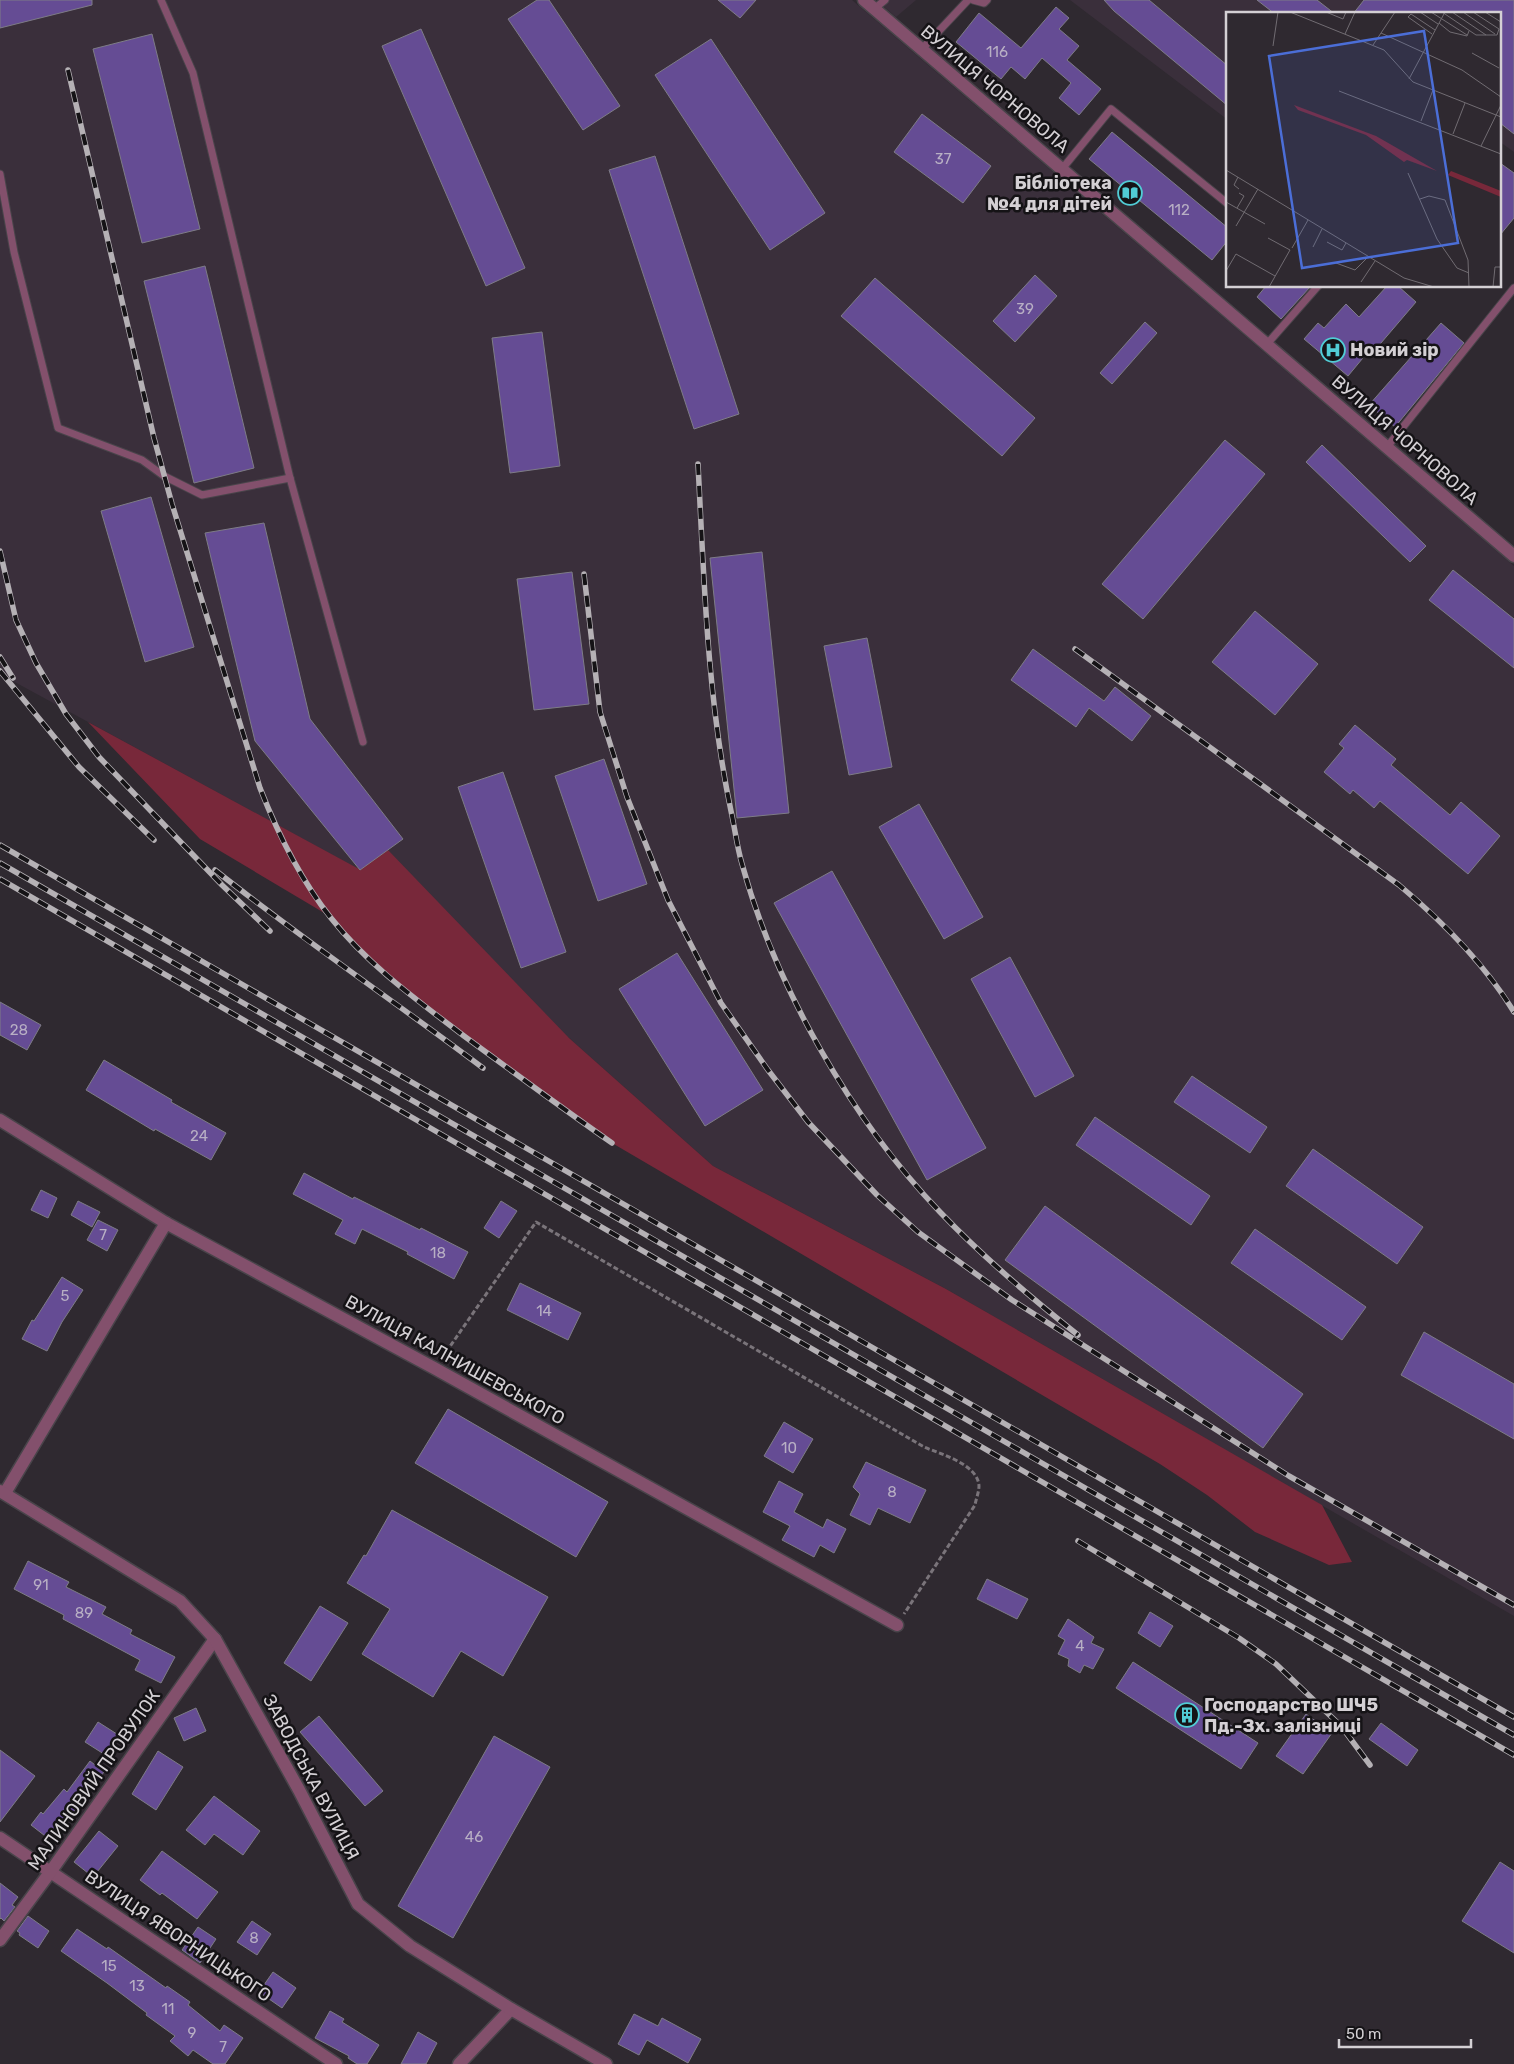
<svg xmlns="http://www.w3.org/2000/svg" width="1514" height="2064" viewBox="0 0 1514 2064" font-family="Rubik,sans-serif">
  <rect width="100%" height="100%" fill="#2f2930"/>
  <!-- built -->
  <g fill="#3a2f3b">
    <polygon points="0,0 852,0 1514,566 1514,1616 946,1289 713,1166 569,1038 360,870 0,674"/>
    <polygon points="876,0 916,0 896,17"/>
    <polygon points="1070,0 1514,0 1514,152 1500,142 1500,14 1228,14 1228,120"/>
  </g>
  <!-- green -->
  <polygon fill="#78283a" points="88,722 359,869 388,850 569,1038 713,1166 946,1289 1322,1505 1352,1562 1329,1565 1255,1532 1207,1495 1160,1464 612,1143 548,1099 385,975 331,917 200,839"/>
  <!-- building -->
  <g fill="#654c94" stroke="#7e7c86">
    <polygon points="0,0 92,0 92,5 0,28"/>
    <polygon points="537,0 549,0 620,106 583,130 508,19"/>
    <polygon points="718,0 756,0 740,18"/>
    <polygon points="1104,0 1149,0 1228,66 1228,106 1114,11"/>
    <polygon points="1257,0 1317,0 1335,14 1275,14"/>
    <polygon points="1364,0 1514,0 1514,134 1500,123 1500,14 1353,14"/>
    <polygon points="1056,7 1069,18 1059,29 1079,46 1067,60 1101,89 1079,115 1059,98 1071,83 1042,58 1025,79 1011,67 1001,79 956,42 979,13 1021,48"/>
    <polygon points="421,29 525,268 486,286 382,46"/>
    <polygon points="152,34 200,229 142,243 93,49"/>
    <polygon points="711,39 825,213 770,250 655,75"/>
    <polygon points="922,114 991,166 963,203 894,152"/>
    <polygon points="1112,132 1228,228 1228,240 1212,260 1089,159"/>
    <polygon points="655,156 739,414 694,429 609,170"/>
    <polygon points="1500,163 1514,173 1514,218 1500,235"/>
    <polygon points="205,266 254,468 194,483 144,281"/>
    <polygon points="1035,275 1057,296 1015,342 993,321"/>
    <polygon points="875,278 1035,418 1002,456 841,316"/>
    <polygon points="1266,286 1311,286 1281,319 1257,297"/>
    <polygon points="1387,286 1398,286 1416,302 1375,350 1372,347 1348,376 1304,339 1318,323 1324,328 1346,304 1359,317"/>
    <polygon points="1145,322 1157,333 1112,384 1100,373"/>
    <polygon points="1441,323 1464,343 1395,427 1369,405"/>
    <polygon points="542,332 560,466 510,473 492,338"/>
    <polygon points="1225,440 1265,474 1143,619 1102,584"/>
    <polygon points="1322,445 1426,546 1410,562 1306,462"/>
    <polygon points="151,497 194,647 145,662 101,511"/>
    <polygon points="264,523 310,719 403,839 360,870 255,741 205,533"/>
    <polygon points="762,552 789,813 737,818 710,558"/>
    <polygon points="1453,570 1514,619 1514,668 1429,600"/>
    <polygon points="572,572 589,704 534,710 517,579"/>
    <polygon points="1255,611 1318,664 1275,715 1212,662"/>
    <polygon points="867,638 892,767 849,775 824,646"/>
    <polygon points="1033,649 1104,701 1115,687 1151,716 1132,741 1089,708 1076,727 1011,680"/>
    <polygon points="1355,725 1396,759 1391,765 1450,815 1461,802 1500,836 1468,874 1380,801 1374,808 1353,790 1350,794 1324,772 1344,748 1339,744"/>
    <polygon points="604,759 647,884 598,901 555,776"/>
    <polygon points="503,772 566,952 521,968 458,787"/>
    <polygon points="919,804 983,917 944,939 879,827"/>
    <polygon points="832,871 986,1148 927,1180 774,903"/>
    <polygon points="677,953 763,1090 705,1126 619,989"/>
    <polygon points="1010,957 1074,1076 1035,1097 971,979"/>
    <polygon points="0,1002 41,1025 27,1050 0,1035"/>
    <polygon points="104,1060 172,1100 171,1102 226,1133 211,1160 155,1129 154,1131 86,1090"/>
    <polygon points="1192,1076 1267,1127 1250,1153 1174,1102"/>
    <polygon points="1095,1117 1210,1196 1191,1225 1076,1145"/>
    <polygon points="1313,1149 1423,1227 1397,1264 1286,1186"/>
    <polygon points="304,1173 353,1199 354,1197 420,1230 421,1228 468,1252 454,1279 407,1254 408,1252 362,1229 355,1244 335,1234 343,1220 293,1194"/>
    <polygon points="41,1190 57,1198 48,1218 31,1210"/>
    <polygon points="78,1201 100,1212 92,1227 71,1215"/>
    <polygon points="501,1201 517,1211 499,1238 484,1228"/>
    <polygon points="1045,1206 1303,1394 1263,1448 1005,1260"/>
    <polygon points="98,1220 118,1230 107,1251 87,1240"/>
    <polygon points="1255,1229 1366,1307 1342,1340 1231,1263"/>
    <polygon points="62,1277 83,1290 62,1322 47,1351 22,1339 32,1320 34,1321"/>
    <polygon points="520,1283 581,1313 568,1340 507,1310"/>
    <polygon points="1424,1332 1514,1384 1514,1439 1401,1375"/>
    <polygon points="448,1409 608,1502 576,1557 415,1463"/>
    <polygon points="784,1422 813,1439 793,1473 764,1456"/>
    <polygon points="866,1462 926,1490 910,1523 878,1508 870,1525 850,1515 860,1494 853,1487"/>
    <polygon points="779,1481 803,1494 794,1512 823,1528 827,1519 846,1529 834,1553 820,1545 814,1557 782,1540 790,1526 763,1512"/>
    <polygon points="392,1510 548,1597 503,1676 461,1651 433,1697 362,1654 390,1609 347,1583 364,1555 366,1556"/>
    <polygon points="28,1561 69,1582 66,1587 106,1607 102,1614 132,1630 130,1634 175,1657 161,1683 135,1670 140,1660 63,1619 64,1615 14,1589"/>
    <polygon points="987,1579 1028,1599 1017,1619 977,1599"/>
    <polygon points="320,1606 348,1623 311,1681 284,1663"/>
    <polygon points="1150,1612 1173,1626 1160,1647 1138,1633"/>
    <polygon points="1068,1619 1094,1637 1091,1643 1104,1649 1093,1669 1084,1665 1080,1673 1068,1666 1069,1659 1058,1654 1065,1640 1058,1636"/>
    <polygon points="1133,1662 1258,1743 1241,1769 1116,1688"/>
    <polygon points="196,1708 206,1731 184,1741 174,1718"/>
    <polygon points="1306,1714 1332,1733 1303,1774 1276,1756"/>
    <polygon points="319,1716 383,1791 365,1806 300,1732"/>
    <polygon points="98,1722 120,1736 107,1756 85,1742"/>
    <polygon points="1381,1723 1418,1750 1407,1766 1369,1739"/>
    <polygon points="494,1736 550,1767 453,1938 398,1906"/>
    <polygon points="0,1750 35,1776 0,1822"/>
    <polygon points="158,1751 183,1767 156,1810 132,1794"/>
    <polygon points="90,1761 104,1772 69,1818 66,1816 49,1839 31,1825 41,1812 43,1814 64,1789 67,1792"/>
    <polygon points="214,1796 260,1831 243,1855 214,1834 205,1845 186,1830"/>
    <polygon points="99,1831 118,1846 93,1877 74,1862"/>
    <polygon points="162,1851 218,1892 197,1919 162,1893 160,1895 140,1880"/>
    <polygon points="1500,1862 1514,1871 1514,1953 1462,1921"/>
    <polygon points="0,1883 18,1897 12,1905 15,1907 4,1921 1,1918 0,1919"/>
    <polygon points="28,1916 49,1931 38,1948 19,1935 20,1933 17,1931"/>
    <polygon points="252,1921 271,1934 257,1955 237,1942"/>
    <polygon points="198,1927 216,1939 200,1963 182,1950"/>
    <polygon points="77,1929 107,1949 108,1947 166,1988 167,1986 190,2002 188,2005 220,2031 224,2025 243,2038 225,2064 213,2064 193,2050 188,2056 170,2041 175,2036 146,2015 147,2013 107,1983 61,1951"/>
    <polygon points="273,1972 296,1988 282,2008 259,1992"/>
    <polygon points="330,2011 344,2019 342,2022 379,2045 367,2064 357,2064 348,2058 349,2056 315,2038"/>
    <polygon points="634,2014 658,2026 662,2018 701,2039 688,2063 647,2040 639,2055 618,2044"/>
    <polygon points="418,2032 437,2043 426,2064 401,2064"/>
  </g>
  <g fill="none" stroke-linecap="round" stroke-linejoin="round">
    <!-- service casing -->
    <g stroke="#49444a" stroke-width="9">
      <g id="service">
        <polyline points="161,0 193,73 290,478 363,742"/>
        <polyline points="973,0 984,3 987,0"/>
        <polyline points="874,9 885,0"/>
        <polyline points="922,49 968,0"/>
        <polyline points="1062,169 1111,109 1228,204"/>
        <polyline points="0,174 14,252 58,428 142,460 164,476 202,495 290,478"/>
        <polyline points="1267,344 1318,286"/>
        <polyline points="1387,447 1514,288"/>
      </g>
    </g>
    <!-- minor casing -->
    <g stroke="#49444a" stroke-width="15">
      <g id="minor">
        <polyline points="0,1120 166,1223 434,1368 897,1625"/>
        <polyline points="5,1493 166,1223"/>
        <polyline points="0,1838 336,2064"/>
        <polyline points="0,1940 51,1871 215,1639"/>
        <polyline points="459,2064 511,2009"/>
      </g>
    </g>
    <!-- tertiary casing -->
    <g stroke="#49444a" stroke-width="15">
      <g id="tertiary">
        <polyline points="864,0 1514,556"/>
        <polyline points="0,1491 180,1601 215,1639 299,1790 358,1904 410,1946 511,2009 606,2064"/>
      </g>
    </g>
    <!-- path -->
    <path stroke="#7a747a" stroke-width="3" stroke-dasharray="5 2.5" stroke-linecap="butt" d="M442 1358 536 1222 924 1447C940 1454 978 1464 979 1486 979 1492 976 1499 975 1505L904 1614"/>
    <!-- service -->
    <use href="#service" stroke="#83506c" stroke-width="7"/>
    <!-- minor -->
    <use href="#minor" stroke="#83506c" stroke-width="12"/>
    <!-- tertiary -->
    <use href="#tertiary" stroke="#83506c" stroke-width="12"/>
    <!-- rail casing -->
    <g stroke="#b5b1b5" stroke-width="5.5">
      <g id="rail">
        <path d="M68 70 154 438 172 504 260 788C278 834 300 879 331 918 368 965 417 1000 464 1036 513 1072 562 1108 612 1143"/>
        <path d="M698 464C704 579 707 697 731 811 735 829 737 847 742 864 776 988 852 1120 940 1212 983 1257 1030 1297 1078 1335"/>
        <polyline points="0,551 16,620 36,663 66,714 99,757 222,885 270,931"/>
        <polyline points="584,574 600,712 627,797 668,900 721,1003 768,1070 808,1122 877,1195 918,1232 1012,1300 1289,1476 1514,1605"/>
        <path d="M1075 649 1399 885C1442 921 1484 963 1514 1012"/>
        <polyline points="0,657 13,678"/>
        <polyline points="0,671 79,767 154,840"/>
        <polyline points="0,845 1514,1717"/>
        <polyline points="0,863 1514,1735"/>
        <path d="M215 870C302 939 394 1001 483 1068"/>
        <polyline points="0,879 1514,1755"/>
        <polyline points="1078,1541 1239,1638 1276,1664 1341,1726 1370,1765"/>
      </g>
    </g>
    <!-- rail -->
    <use href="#rail" stroke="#151316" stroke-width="4" stroke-dasharray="11" stroke-linecap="butt"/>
  </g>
  <!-- icons -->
  <defs>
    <g id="library-ring" transform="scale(1.25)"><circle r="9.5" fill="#151316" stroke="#51ccd5" stroke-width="1.5"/><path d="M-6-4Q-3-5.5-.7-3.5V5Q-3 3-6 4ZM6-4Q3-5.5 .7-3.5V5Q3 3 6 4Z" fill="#51ccd5"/></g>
    <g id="hospital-ring" transform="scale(1.25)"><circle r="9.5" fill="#151316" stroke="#51ccd5" stroke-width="1.5"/><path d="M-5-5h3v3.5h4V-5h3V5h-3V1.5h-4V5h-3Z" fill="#51ccd5"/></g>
    <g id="building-ring" transform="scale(1.25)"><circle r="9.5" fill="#151316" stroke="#51ccd5" stroke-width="1.5"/><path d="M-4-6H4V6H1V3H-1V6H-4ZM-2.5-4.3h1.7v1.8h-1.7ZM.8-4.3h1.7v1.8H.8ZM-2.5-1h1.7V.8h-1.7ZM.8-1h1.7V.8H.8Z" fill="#51ccd5"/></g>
  </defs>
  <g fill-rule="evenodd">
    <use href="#library-ring" x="1130" y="193"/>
    <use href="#hospital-ring" x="1333" y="350"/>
    <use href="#building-ring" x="1187" y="1715"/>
  </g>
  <g text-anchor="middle" stroke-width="5" stroke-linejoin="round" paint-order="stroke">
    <!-- number labels -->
    <g font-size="15" fill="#b8afc4">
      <text x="997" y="57">116</text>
      <text x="943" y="164">37</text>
      <text x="1179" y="215">112</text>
      <text x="1025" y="314">39</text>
      <text x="19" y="1035">28</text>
      <text x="199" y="1141">24</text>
      <text x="103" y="1240">7</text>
      <text x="438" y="1258">18</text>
      <text x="65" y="1301">5</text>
      <text x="544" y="1316">14</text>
      <text x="789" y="1453">10</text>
      <text x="892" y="1497">8</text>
      <text x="41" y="1590">91</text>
      <text x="84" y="1618">89</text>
      <text x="1080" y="1651">4</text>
      <text x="474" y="1842">46</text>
      <text x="254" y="1943">8</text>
      <text x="109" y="1971">15</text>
      <text x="137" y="1991">13</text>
      <text x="168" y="2014">11</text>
      <text x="192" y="2038">9</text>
      <text x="223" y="2052">7</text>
    </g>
    <!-- street labels -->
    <g font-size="18" fill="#d4d0d4" stroke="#151316">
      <text transform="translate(995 89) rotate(40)" y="6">ВУЛИЦЯ ЧОРНОВОЛА</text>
      <text transform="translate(1405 440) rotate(41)" y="6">ВУЛИЦЯ ЧОРНОВОЛА</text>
      <text transform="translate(455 1360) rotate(29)" y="6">ВУЛИЦЯ КАЛНИШЕВСЬКОГО</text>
      <text transform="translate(311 1777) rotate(62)" y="6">ЗАВОДСЬКА ВУЛИЦЯ</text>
      <text transform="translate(94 1780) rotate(-55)" y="6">МАЛИНОВИЙ ПРОВУЛОК</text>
      <text transform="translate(178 1936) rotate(34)" y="6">ВУЛИЦЯ ЯВОРНИЦЬКОГО</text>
    </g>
    <!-- poi labels -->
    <g font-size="18" font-weight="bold" fill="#d4d0d4" stroke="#151316" text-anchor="start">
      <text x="1112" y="189" text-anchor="end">Бібліотека<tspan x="1112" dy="21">№4 для дітей</tspan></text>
      <text x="1350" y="356">Новий зір</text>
      <text x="1204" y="1711">Господарство ШЧ5<tspan x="1204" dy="21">Пд.-Зх. залізниці</tspan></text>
    </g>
  </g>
  <!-- overview -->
  <g transform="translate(1226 12)">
    <rect width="275" height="275" fill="#2f2930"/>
    <path d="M68 93 150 124 211 159 181 148 178 150 140 123 72 98ZM225 159 275 179V185L222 163Z" fill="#78283a"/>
    <path fill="none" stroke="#716c72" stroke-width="1" d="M64 0 158 38 187 70 275 105M100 0 117 7 120 0M194 0 212 12M205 0 241 23M216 0 250 23H271L273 17 247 0M226 0 260 23M237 0 269 22M259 0 275 10M213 11 224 20 241 24 243 19M155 21 236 58 275 85M119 22 129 0M206 22 182 5 185 2 209 18M147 33 169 0M47 34 52 0M246 41 273 56M183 67 219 0M113 79 275 142M195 109 207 78M227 122 239 91M255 134 275 93M0 158 178 266 208 275M182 161 211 227 231 256 243 261M12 165 8 173 13 177M194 187 203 184 219 188 242 248 243 275M0 190 39 212M11 196 18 184 13 181M10 214 32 177M42 226 64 238 43 275M101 230 116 238 120 231M87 235 96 217M66 236 82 208M110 251 129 258 142 245M0 259 10 242 49 264M135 270 149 249M267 275 269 255H275"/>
    <path fill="#4b6ed7" fill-opacity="0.15" stroke="#4b6ed7" stroke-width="2.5" d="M198 19 232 231 76 256 43 44Z"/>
    <rect width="275" height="275" fill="none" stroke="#d4d0d4" stroke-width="2.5"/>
  </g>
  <!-- scale -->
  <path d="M1339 2039v8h132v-8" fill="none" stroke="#d4d0d4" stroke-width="2.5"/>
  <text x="1346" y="2039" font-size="15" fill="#d4d0d4" stroke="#151316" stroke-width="4" paint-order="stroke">50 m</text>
</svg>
